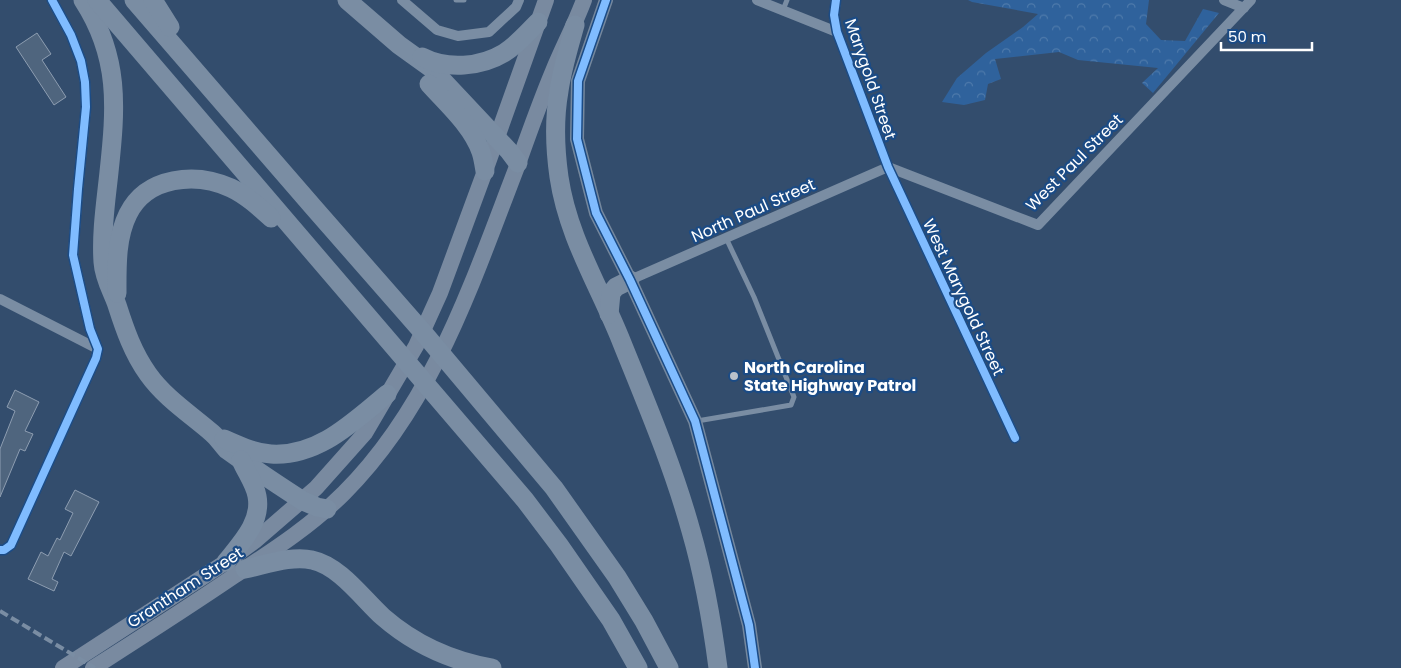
<svg xmlns="http://www.w3.org/2000/svg" width="1401" height="668" viewBox="0 0 1401 668" font-family="Poppins,sans-serif">
  <defs>
    <pattern id="forest-crowns" width="20" height="18" patternUnits="userSpaceOnUse" patternTransform="scale(1.25)"><rect width="20" height="18" fill="#2f629c"/><path d="M2 6a3 3 0 1 1 6 0M12 15a3 3 0 1 1 6 0" fill="none" stroke="#4e7aab"/></pattern>
  </defs>
  <rect width="100%" height="100%" fill="#334d6d"/>
  <!-- forest -->
  <polygon fill="url(#forest-crowns)" points="968,0 1149,0 1146,24 1161,40 1185,41 1203,9 1219,13 1153,93 1142,83 1158,68 1078,60 1059,52 995,59 1001,79 988,84 985,100 964,105 942,102 957,78 986,53 1023,27 1038,14 972,2"/>
  <!-- building -->
  <g fill="#4f657e" stroke="#8d9db1">
    <polygon points="37,33 51,54 42,60 66,97 54,105 16,47"/>
    <polygon points="15,390 39,402 25,431 33,434 25,451 20,449 0,497 0,449 15,411 7,407"/>
    <polygon points="75,490 99,502 71,556 64,552 52,579 58,582 54,591 28,579 41,552 48,556 57,538 60,540 73,513 65,509"/>
  </g>
  <g fill="none" stroke-linecap="round" stroke-linejoin="round">
    <!-- lane -->
    <g stroke="#7a8da3" stroke-width="5">
      <polyline points="456,0 464,0"/>
      <polyline points="783,10 787,0"/>
      <polyline points="697,421 791,405 794,397 754,297 726,238"/>
    </g>
    <!-- street -->
    <g stroke="#7a8da3" stroke-width="10">
      <polyline points="402,0 437,30 458,36 489,32 516,7 519,0"/>
      <polyline points="757,0 837,32"/>
      <polyline points="836,0 834,15 837,32 888,167 1015,438"/>
      <polyline points="1224,0 1244,8"/>
      <polyline points="888,167 1038,225 1251,0"/>
      <polyline points="630,280 888,167"/>
      <polyline points="0,299 98,349"/>
      <polyline points="0,550 4,550 11,545 96,358 98,349 90,329 73,255 78,189 86,107 85,82 81,61 71,35 52,0"/>
    </g>
    <!-- secondary -->
    <polyline stroke="#75889e" stroke-width="14" points="606,0 578,81 577,139 596,213 630,280 695,421 749,625 755,668"/>
    <!-- primary -->
    <g stroke="#798aa0" stroke-width="16">
      <polyline points="63,668 226,562 256,540 316,488 365,433 416,346 440,293 485,171 546,0"/>
      <path d="M93 668C140 638 187 608 234 576 272 551 311 526 344 493 434 403 473 280 518 164 529 133 540 102 553 71 563 47 575 24 584 0"/>
    </g>
    <!-- highway -->
    <g stroke="#7a8da3" stroke-width="19">
      <path d="M83 0C120 57 116 107 109 172 106 201 101 232 103 262 104 278 112 291 117 305 125 330 133 353 148 374 165 398 190 414 212 433 218 438 222 445 227 450 235 456 244 462 252 467 269 479 286 490 303 501L317 507 327 509"/>
      <polyline points="97,0 525,500 559,545 611,620 638,668"/>
      <polyline points="134,0 314,208 427,337 554,488 617,577 644,621 669,668"/>
      <polyline points="153,0 170,27"/>
      <polyline points="347,0 399,45 431,68 509,151 518,163"/>
      <path d="M575 25C569 47 562 69 559 91 554 119 555 149 559 177 568 238 600 287 622 343 647 405 673 466 691 531 704 576 712 622 718 668"/>
      <path d="M422 57C447 70 481 67 504 53 517 45 527 33 538 22"/>
      <path d="M429 84C447 104 472 126 481 152 483 158 484 165 485 171"/>
      <path d="M117 293C117 267 116 238 128 214 147 176 196 172 231 188 246 195 259 207 271 218"/>
      <polyline points="609,314 611,293 616,287 630,280"/>
      <path d="M224 439C238 445 254 453 271 454 318 457 353 422 387 394"/>
      <path d="M226 562C241 543 262 522 257 496 255 484 246 472 241 460"/>
      <path d="M245 569C265 565 292 555 312 560 340 566 363 599 383 617 414 644 452 661 492 668"/>
    </g>
    <!-- rail -->
    <polyline stroke="#7a8da3" stroke-width="4" stroke-dasharray="9 4" stroke-linecap="butt" points="0,611 95,668"/>
    <!-- cycleway casing -->
    <g stroke="#1b4b85" stroke-width="11">
      <g id="cycleway">
        <polyline points="606,0 578,81 577,139 596,213 630,280 695,421 749,625 755,668"/>
        <polyline points="836,0 834,15 837,32 888,167 1015,438"/>
        <polyline points="0,550 4,550 11,545 96,358 98,349 90,329 73,255 78,189 86,107 85,82 81,61 71,35 52,0"/>
      </g>
    </g>
    <!-- cycleway -->
    <use href="#cycleway" stroke="#80bcff" stroke-width="8"/>
  </g>
  <!-- markers -->
  <circle fill="#b8c1cc" stroke="#1b4b85" stroke-width="2" cx="734" cy="376" r="5"/>
  <g text-anchor="middle" stroke-width="4.5" stroke-linejoin="round" paint-order="stroke">
    <!-- street labels -->
    <g font-size="16" fill="#fff" stroke="#1b4b85">
      <text transform="translate(871 79) rotate(71)" y="6">Marygold Street</text>
      <text transform="translate(1074 162) rotate(-45)" y="6">West Paul Street</text>
      <text transform="translate(753 210) rotate(-24)" y="6">North Paul Street</text>
      <text transform="translate(964 297) rotate(65)" y="6">West Marygold Street</text>
      <text transform="translate(185 587) rotate(-33)" y="6">Grantham Street</text>
    </g>
    <!-- poi labels -->
    <g font-size="16" font-weight="bold" fill="#fff" stroke="#1b4b85" text-anchor="start">
      <text x="744" y="373">North Carolina<tspan x="744" dy="18">State Highway Patrol</tspan></text>
    </g>
  </g>
  <!-- scale -->
  <path d="M1221 42v8h91v-8" fill="none" stroke="#ffffff" stroke-width="2.5"/>
  <text x="1228" y="42" font-size="15" fill="#ffffff" stroke="#1b4b85" stroke-width="4" paint-order="stroke">50 m</text>
</svg>
